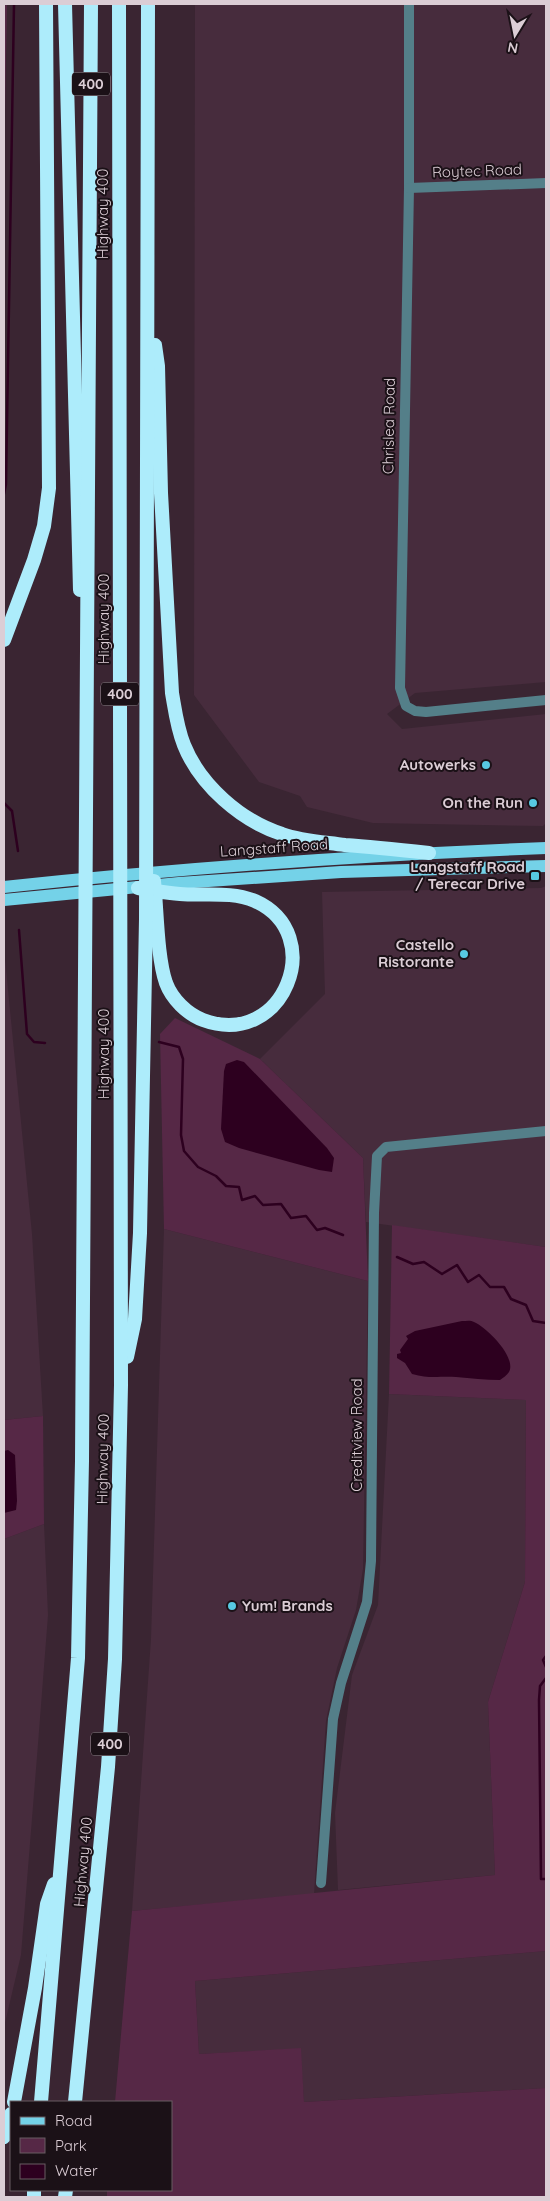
<svg xmlns="http://www.w3.org/2000/svg" width="550" height="2201" viewBox="0 0 550 2201" font-family="Quicksand,sans-serif">
  <rect width="100%" height="100%" fill="#3a2532"/>
  <!-- built -->
  <g fill="#472c3d">
    <polygon points="195,4 546,4 546,682 415,693 387,714 402,729 546,714 546,823 543,826 373,823 307,807 300,796 259,782 194,695"/>
    <polygon points="546,886 546,1247 366,1222 363,1158 260,1059 325,994 322,892 541,888"/>
    <polygon points="4,949 32,1234 43,1416 4,1420"/>
    <polygon points="164,1229 368,1281 363,1569 356,1610 337,1668 326,1721 314,1894 132,1911 151,1639"/>
    <polygon points="389,1394 526,1400 525,1582 488,1702 495,1875 338,1890 335,1813 352,1675 378,1605"/>
    <polygon points="44,1524 48,1615 38,1744 21,1955 4,2027 4,1539"/>
    <polygon points="546,1951 546,2088 304,2102 300,2049 199,2054 195,1981"/>
  </g>
  <!-- green -->
  <g fill="#562846">
    <polygon points="4,4 7,4 4,168"/>
    <polygon points="175,1018 260,1059 363,1158 368,1281 164,1229 160,1034"/>
    <polygon points="392,1225 546,1247 546,1951 195,1981 199,2054 301,2048 304,2102 546,2088 546,2197 107,2197 107,2190 171,2190 171,2102 115,2102 132,1911 495,1875 488,1702 525,1582 526,1400 389,1394"/>
    <polygon points="43,1416 44,1524 4,1539 4,1420"/>
  </g>
  <!-- water -->
  <g fill="#2d001f">
    <polygon points="237,1060 244,1062 327,1148 334,1158 332,1172 319,1170 239,1148 225,1142 221,1129 224,1071 226,1064"/>
    <path d="M462 1321C466 1321 471 1320 474 1322 486 1327 517 1357 509 1372 507 1375 503 1378 500 1380 485 1380 471 1378 456 1377 438 1376 430 1379 412 1374L405 1363 397 1358V1354L401 1353 400 1350 408 1339 406 1336 415 1331Z"/>
    <polygon points="8,1450 15,1455 17,1501 16,1510 4,1513 4,1451"/>
  </g>
  <g fill="none" stroke-linecap="round" stroke-linejoin="round">
    <!-- stream -->
    <g stroke="#2d001f" stroke-width="2.5">
      <polyline points="4,494 6,484 14,4"/>
      <polyline points="4,803 12,811 18,851"/>
      <polyline points="19,930 27,1034 34,1042 45,1043"/>
      <polyline points="159,1042 179,1047 183,1059 181,1135 184,1151 198,1167 216,1176 226,1186 239,1187 242,1200 255,1196 263,1205 281,1204 291,1218 306,1216 317,1230 325,1228 343,1235"/>
      <polyline points="397,1257 413,1264 424,1262 442,1274 457,1265 468,1282 479,1275 490,1287 504,1287 511,1299 526,1305 533,1321 546,1323"/>
      <polyline points="546,1656 543,1660 546,1667"/>
      <polyline points="546,1678 540,1686 539,1700 541,1879 546,1879"/>
    </g>
    <!-- minor -->
    <g stroke="#547f89" stroke-width="10">
      <polyline points="409,4 409,188 400,688 406,706 415,711 426,712 546,700"/>
      <polyline points="409,188 546,183"/>
      <polyline points="321,1883 333,1719 341,1683 367,1602 371,1561 374,1213 377,1156 386,1147 546,1131"/>
    </g>
    <!-- major -->
    <g stroke="#74d2e8" stroke-width="12">
      <path d="M4 887C184 868 365 855 546 848"/>
      <polyline points="4,900 179,883 341,872 546,866"/>
    </g>
    <!-- highway -->
    <g stroke="#adecfb" stroke-width="14">
      <polyline points="65,4 80,590"/>
      <path d="M155 345 158 366 161 493 172 693C175 710 177 728 184 745 200 785 241 821 282 834 302 841 324 842 345 845 373 847 401 850 429 853"/>
      <polyline points="4,640 34,560 44,526 49,488 46,4"/>
      <path d="M138 888C152 890 166 893 180 894 205 896 231 891 255 901 329 934 284 1050 203 1020 187 1014 172 999 166 983 157 957 157 909 154 881"/>
      <polyline points="127,1357 135,1319 140,1233 146,919 148,4"/>
      <polyline points="14,2102 35,1988 47,1904 54,1884"/>
      <polyline points="41,2102 78,1658 82,1461 91,4"/>
      <polyline points="75,2102 108,1767 115,1659 121,1385 119,4"/>
      <polyline points="4,2137 11,2114"/>
      <polyline points="34,2197 34,2190"/>
      <polyline points="65,2197 66,2190"/>
    </g>
  </g>
  <!-- markers -->
  <g fill="#57c9e2" stroke="#1b1117" stroke-width="2">
    <circle cx="486" cy="765" r="5"/>
    <circle cx="533" cy="803" r="5"/>
    <rect x="530" y="871" width="10" height="10" rx="2.5"/>
    <circle cx="464" cy="954" r="5"/>
    <circle cx="232" cy="1606" r="5"/>
  </g>
  <g text-anchor="middle" stroke-width="4" stroke-linejoin="round" paint-order="stroke">
    <!-- shield labels -->
    <g fill="#1b1117" stroke="#a1959c" stroke-width="1">
      <rect x="72" y="72.5" width="38" height="23" rx="4"/>
      <rect x="101" y="682.5" width="38" height="23" rx="4"/>
      <rect x="91" y="1732.5" width="38" height="23" rx="4"/>
    </g>
    <g font-size="14" font-weight="bold" fill="#dbcdd5">
      <text x="91" y="89">400</text>
      <text x="120" y="699">400</text>
      <text x="110" y="1749">400</text>
    </g>
    <!-- street labels -->
    <g font-size="15" fill="#dbcdd5" stroke="#1b1117">
      <text transform="translate(477 171) rotate(-2)" y="5">Roytec Road</text>
      <text transform="translate(103 214) rotate(-90)" y="5">Highway 400</text>
      <text transform="translate(389 426) rotate(-89)" y="5">Chrislea Road</text>
      <text transform="translate(104 619) rotate(-90)" y="5">Highway 400</text>
      <text transform="translate(274 848) rotate(-4)" y="5">Langstaff Road</text>
      <text transform="translate(104 1054) rotate(-90)" y="5">Highway 400</text>
      <text transform="translate(357 1435) rotate(-90)" y="5">Creditview Road</text>
      <text transform="translate(103 1459) rotate(-89)" y="5">Highway 400</text>
      <text transform="translate(83 1862) rotate(-85)" y="5">Highway 400</text>
    </g>
    <!-- poi labels -->
    <g font-size="15" font-weight="bold" fill="#dbcdd5" stroke="#1b1117" text-anchor="end">
      <text x="476" y="770">Autowerks</text>
      <text x="523" y="808">On the Run</text>
      <text x="525" y="872">Langstaff Road<tspan x="525" dy="17">/ Terecar Drive</tspan></text>
      <text x="454" y="950">Castello<tspan x="454" dy="17">Ristorante</tspan></text>
      <text x="242" y="1611" text-anchor="start">Yum! Brands</text>
    </g>
  </g>
  <!-- border -->
  <rect width="550" height="2201" fill="none" stroke="#dbcdd5" stroke-width="10"/>
  <!-- legend -->
  <rect x="10" y="2101" width="162" height="90" fill="#1b1117" stroke="#685c63"/>
  <rect x="20" y="2117" width="25" height="8" fill="#74d2e8" stroke="#685c63"/>
  <text x="55" y="2126" font-size="15" fill="#dbcdd5">Road</text>
  <rect x="20" y="2138" width="25" height="15" fill="#562846" stroke="#685c63"/>
  <text x="55" y="2151" font-size="15" fill="#dbcdd5">Park</text>
  <rect x="20" y="2164" width="25" height="15" fill="#2d001f" stroke="#685c63"/>
  <text x="55" y="2176" font-size="15" fill="#dbcdd5">Water</text>
  <!-- north arrow -->
  <g transform="translate(515 35) rotate(190)" stroke="#1b1117" stroke-width="4" paint-order="stroke">
  <path d="M0-4L9 19L0 12L-9 19Z" fill="#dbcdd5"/>
  <text y="-8" font-size="14" font-weight="bold" text-anchor="middle" fill="#dbcdd5">N</text>
  </g>
</svg>
